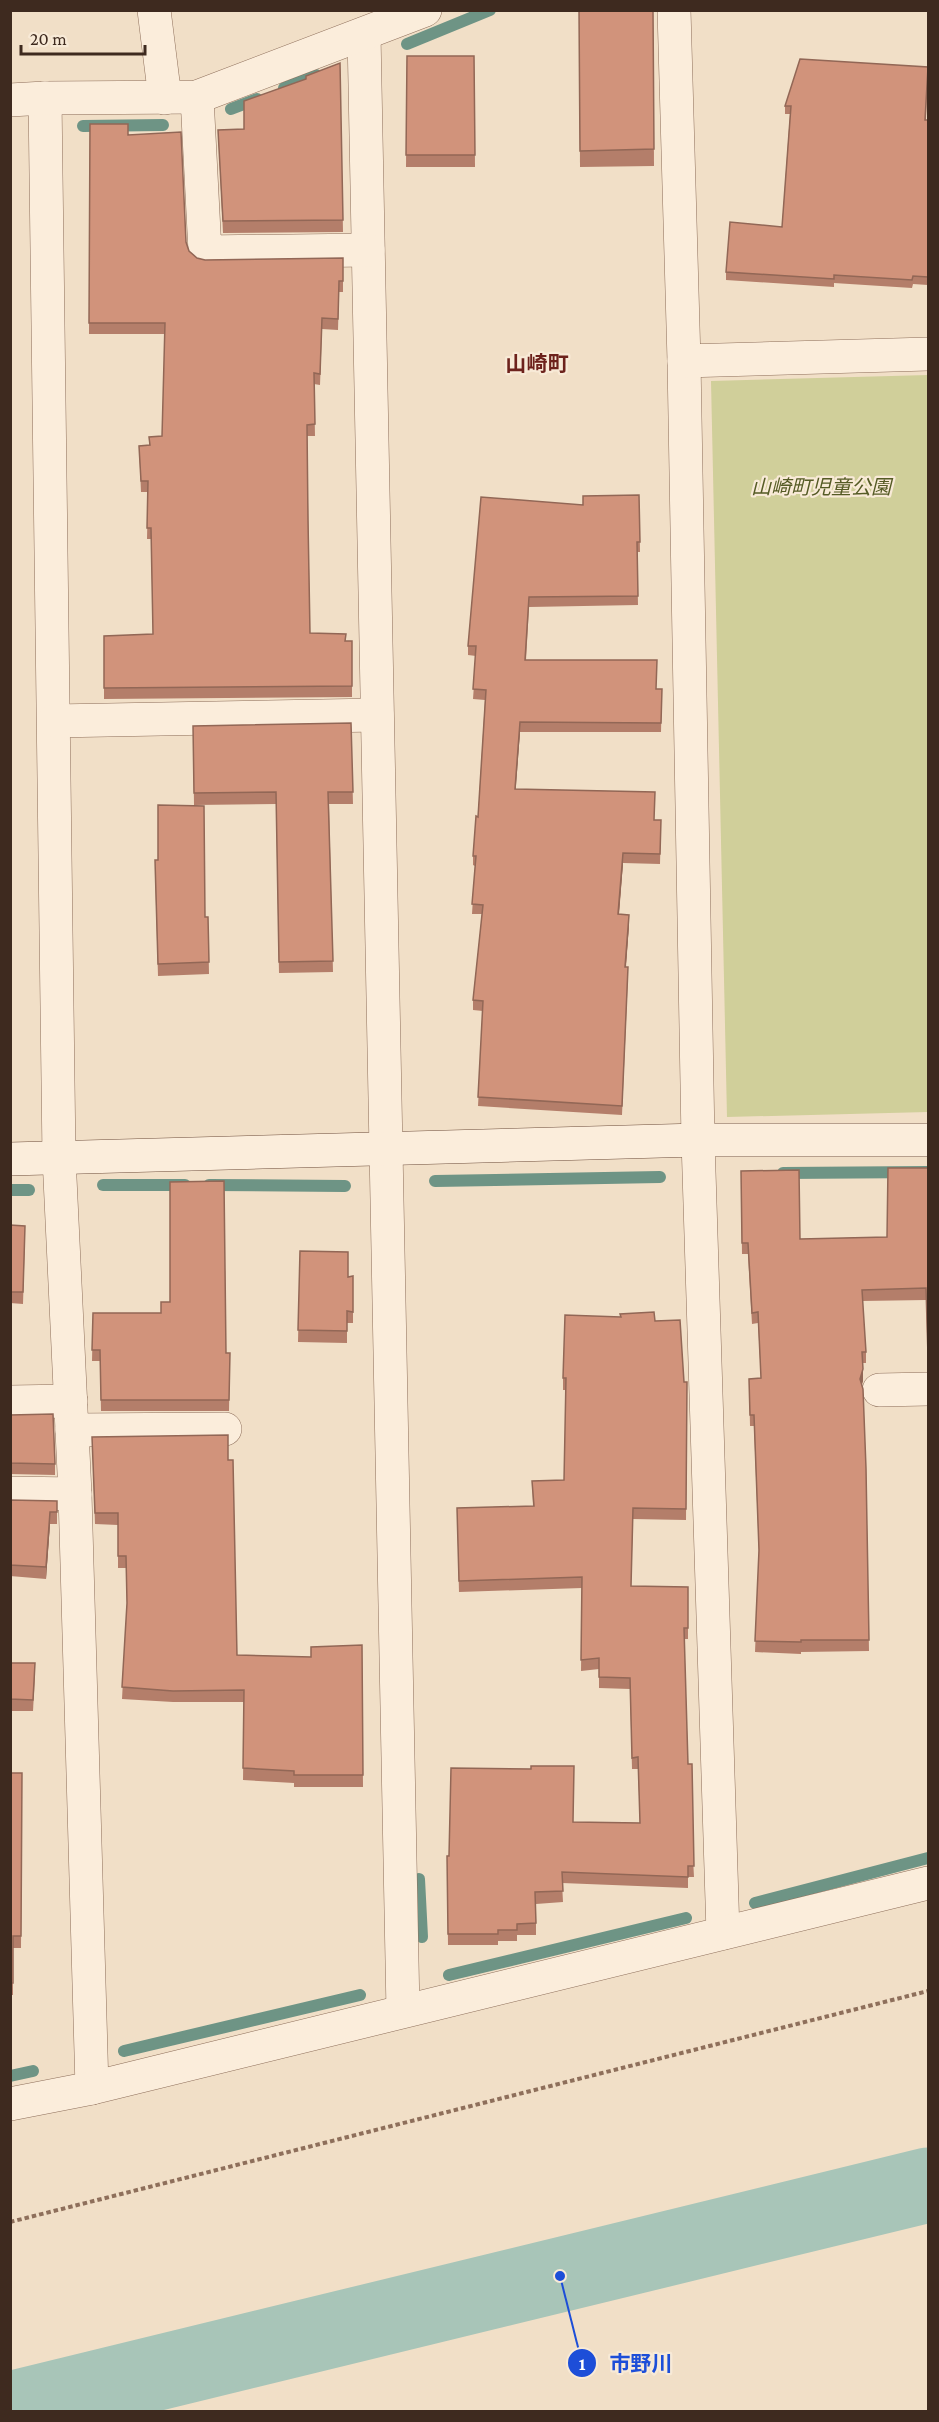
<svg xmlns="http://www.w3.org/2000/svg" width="939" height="2422" viewBox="0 0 939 2422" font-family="'Crimson Pro','Noto Sans JP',serif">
  <rect width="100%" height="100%" fill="#f1dfc7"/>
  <!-- green -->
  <polygon fill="#d0cf9a" points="928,375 928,1112 727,1117 711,381"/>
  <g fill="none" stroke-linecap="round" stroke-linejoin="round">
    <!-- stream -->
    <g stroke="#6e9485" stroke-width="12">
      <polyline points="407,44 490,10"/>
      <polyline points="284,88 316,75"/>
      <polyline points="231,109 257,99"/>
      <polyline points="83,126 163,125"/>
      <polyline points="783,1173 928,1172"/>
      <polyline points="435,1181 660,1177"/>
      <polyline points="103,1185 185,1185"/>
      <polyline points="209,1185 345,1186"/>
      <polyline points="10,1190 29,1190"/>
      <polyline points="419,1879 422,1937"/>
      <polyline points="755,1903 928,1858"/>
      <polyline points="449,1975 686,1918"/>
      <polyline points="124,2051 360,1995"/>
      <polyline points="10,2076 33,2071"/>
    </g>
    <!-- river -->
    <polyline stroke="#a8c5b8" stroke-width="75" points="10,2409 928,2185"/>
    <!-- street casing -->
    <g stroke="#8e6f5b" stroke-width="34">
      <g id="street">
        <polyline points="154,10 165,98"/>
        <polyline points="674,10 684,361 698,1140 723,1933"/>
        <polyline points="364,34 403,2011"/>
        <polyline points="197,97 205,252 368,250"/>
        <polyline points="45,98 59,1157 75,1494 92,2088"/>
        <polyline points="10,100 45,98 197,97 425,10"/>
        <polyline points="684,361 928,354"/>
        <polyline points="54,721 377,715"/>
        <polyline points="879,1390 928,1389"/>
        <polyline points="10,1402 71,1401"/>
        <polyline points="72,1430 225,1429"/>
        <polyline points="10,1493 75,1494"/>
        <polyline points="10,2104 92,2088 928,1883"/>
      </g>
    </g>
    <!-- secondary casing -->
    <g stroke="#70503e" stroke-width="34">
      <polyline id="secondary" points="10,1159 698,1140 928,1140"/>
    </g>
    <!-- path -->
    <polyline stroke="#8e6f5b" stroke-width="4" stroke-dasharray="4.5 3" stroke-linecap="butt" points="10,2222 928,1991"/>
    <!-- street -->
    <use href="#street" stroke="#fbeddb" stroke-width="33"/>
    <!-- secondary -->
    <use href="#secondary" stroke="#fbeddb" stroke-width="33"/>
  </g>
  <!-- wall -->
  <g fill="#b47e6a">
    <polygon points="579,10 653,10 654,166 580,167"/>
    <polygon points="407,56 474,56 475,167 406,167"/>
    <polygon points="340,63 343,232 223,233 218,130 244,129 306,79"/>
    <polygon points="928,67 926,120 928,120 928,285 913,284 912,288 834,283 834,287 726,280 726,272 782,227 790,114 785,114 785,106"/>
    <polygon points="90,124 128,135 186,242 189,251 197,258 205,260 343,258 343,292 339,292 338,330 322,329 320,385 314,384 315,436 307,436 310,633 346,641 352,641 352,697 104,699 104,636 153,634 151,539 147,539 148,492 141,492 139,446 149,445 149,437 162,436 165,334 89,334"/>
    <polygon points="639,495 640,552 637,552 638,605 529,607 526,660 656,689 662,689 661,732 520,732 515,789 654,820 661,820 660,864 623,863 619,915 629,925 626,967 628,976 622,1115 478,1106 483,1011 473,1010 473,1000 482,914 472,914 475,866 473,865 473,856 478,817 485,700 473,699 476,656 468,655 468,646 583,505"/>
    <polygon points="351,723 353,804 329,804 333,972 279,973 276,804 194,805 193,726"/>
    <polygon points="155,871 205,917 208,917 209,974 158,976"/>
    <polygon points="928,1168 928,1367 926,1300 862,1301 866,1352 866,1363 863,1363 863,1381 862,1384 866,1468 869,1651 801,1652 801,1654 755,1652 759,1555 754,1426 750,1426 749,1379 761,1378 758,1323 752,1324 748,1254 742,1254 741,1171 800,1239 887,1237"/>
    <polygon points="10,1225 25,1238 23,1304 10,1303"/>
    <polygon points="300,1251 348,1277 353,1276 353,1323 347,1323 347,1343 298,1342"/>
    <polygon points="93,1313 226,1353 230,1353 229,1411 101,1411 100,1361 92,1361"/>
    <polygon points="655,1321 684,1382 687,1382 686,1520 633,1519 631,1586 688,1587 688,1639 684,1639 688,1764 694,1877 688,1877 688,1888 562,1883 563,1902 536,1904 536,1935 517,1935 517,1941 498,1941 498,1945 448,1945 447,1856 573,1822 640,1823 638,1769 632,1769 630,1689 599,1688 599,1669 581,1671 582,1588 459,1592 457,1508 533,1506 532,1481 564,1480 566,1390 563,1390 563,1378"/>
    <polygon points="10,1415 55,1464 55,1475 10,1474"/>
    <polygon points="92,1437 228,1460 237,1655 311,1657 362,1645 363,1787 294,1787 294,1783 243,1780 244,1702 173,1702 122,1699 127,1605 126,1568 118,1568 118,1525 95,1524"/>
    <polygon points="10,1500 57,1501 57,1524 50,1524 46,1579 10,1576"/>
    <polygon points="10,1663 35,1675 33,1711 10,1711"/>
    <polygon points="10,1773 22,1773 21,1948 13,1948 13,1995 10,1995"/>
  </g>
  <!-- shaded-wall -->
  <g fill="#926756">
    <polygon points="520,722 520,732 515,799 515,789"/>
    <polygon points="623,853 623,863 618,924 618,914"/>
    <polygon points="629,915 629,925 625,976 625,967"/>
    <polygon points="863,1369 863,1381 860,1390 860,1379"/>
    <polygon points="50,1512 50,1524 46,1579 46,1567"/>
  </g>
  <!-- building -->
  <g fill="#d1937b" stroke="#926756" stroke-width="1.5">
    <polygon points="579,10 653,10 654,149 580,151"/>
    <polygon points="407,56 474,56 475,155 406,155"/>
    <polygon points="800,59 928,67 925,120 928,120 928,277 913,276 912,280 834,275 834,279 726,272 730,222 782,227 791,106 785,106"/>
    <polygon points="340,63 343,220 223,221 218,130 244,129 244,101 306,79 306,76"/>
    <polygon points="90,124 128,124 128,135 181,132 186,242 189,251 197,258 205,260 343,258 343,281 339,281 338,319 322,318 320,374 314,373 315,424 307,425 308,520 310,633 346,634 345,641 352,641 352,686 104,688 104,636 153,634 151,528 147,528 148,481 141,481 139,446 150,445 149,437 162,436 165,323 89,323"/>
    <polygon points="639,495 640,542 637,542 638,596 529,597 525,660 657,660 656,689 662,689 661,723 520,722 515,789 655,792 654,820 661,820 660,854 623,853 618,914 629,915 625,967 628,967 622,1106 478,1097 483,1001 473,1000 483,905 472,904 476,856 473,856 476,816 478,817 486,690 473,689 476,646 468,646 481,497 583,505 583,496"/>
    <polygon points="351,723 353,792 328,792 333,961 279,962 276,792 194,793 193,726"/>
    <polygon points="158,805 204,806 205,917 208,917 209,962 158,964 155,860 158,860"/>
    <polygon points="888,1168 928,1168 928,1356 926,1288 862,1290 866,1352 862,1352 863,1369 860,1379 863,1389 866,1468 869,1640 801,1640 801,1642 755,1641 759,1550 754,1415 750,1415 749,1379 761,1378 758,1312 752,1313 748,1243 742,1243 741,1171 799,1170 800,1239 887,1237"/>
    <polygon points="224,1181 226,1353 230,1353 229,1400 101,1400 100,1350 92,1350 93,1313 161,1313 161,1302 170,1302 170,1182"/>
    <polygon points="10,1225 25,1226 23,1292 10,1292"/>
    <polygon points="300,1251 348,1252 348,1277 353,1276 353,1312 347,1311 347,1331 298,1330"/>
    <polygon points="654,1312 655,1321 680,1320 684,1382 687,1382 686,1509 633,1508 631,1586 688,1587 688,1628 684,1628 688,1764 692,1764 694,1866 688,1866 688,1877 562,1872 563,1891 535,1892 536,1923 517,1924 517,1930 498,1930 498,1934 448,1934 447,1856 449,1856 451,1768 531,1769 531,1766 574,1766 573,1822 640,1823 638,1757 632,1758 630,1678 599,1677 599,1658 581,1660 582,1577 459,1581 457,1508 534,1506 532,1481 564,1480 566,1378 563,1378 565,1315 621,1317 620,1314"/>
    <polygon points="53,1414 55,1464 10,1463 10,1415"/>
    <polygon points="228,1435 228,1460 233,1460 237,1655 311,1657 311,1647 362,1645 363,1775 294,1775 294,1771 243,1768 244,1690 173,1691 122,1687 127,1603 126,1556 118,1556 118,1513 95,1513 92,1437"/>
    <polygon points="10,1500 57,1501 57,1512 50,1512 46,1567 10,1565"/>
    <polygon points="10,1663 35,1663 33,1700 10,1699"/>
    <polygon points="10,1773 22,1773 21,1936 13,1936 13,1983 10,1983"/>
  </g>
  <g text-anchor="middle" stroke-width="4.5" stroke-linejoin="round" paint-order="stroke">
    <!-- park labels -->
    <g font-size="20" font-style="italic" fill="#555b25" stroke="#f8ead7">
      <text x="821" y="494">山崎町児童公園</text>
    </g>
    <!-- neighbourhood labels -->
    <g font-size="21" font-weight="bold" fill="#6d221c" stroke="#f8ead7">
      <text x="537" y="371">山崎町</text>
    </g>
  </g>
  <!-- callouts -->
  <path fill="none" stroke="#1d4ed8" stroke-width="2" d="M560 2276L582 2363"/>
  <g fill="#1d4ed8" stroke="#f8ead7" stroke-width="2">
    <circle cx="560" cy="2276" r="6"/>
    <circle cx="582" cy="2363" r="15"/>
  </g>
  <g font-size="18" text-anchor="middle" font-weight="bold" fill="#fff">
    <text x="582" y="2370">1</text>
  </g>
  <g font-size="21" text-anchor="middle" font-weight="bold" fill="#1d4ed8" stroke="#f8ead7" stroke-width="4.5" stroke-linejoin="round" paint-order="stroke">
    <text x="641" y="2371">市野川</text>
  </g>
  <!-- border -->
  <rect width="939" height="2422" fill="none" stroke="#3e2a1f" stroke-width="24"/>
  <!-- scale -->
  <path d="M21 45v9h124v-9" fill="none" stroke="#3e2a1f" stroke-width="3"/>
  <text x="30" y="45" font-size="18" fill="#3e2a1f" stroke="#f8ead7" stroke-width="4.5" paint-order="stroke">20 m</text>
</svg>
